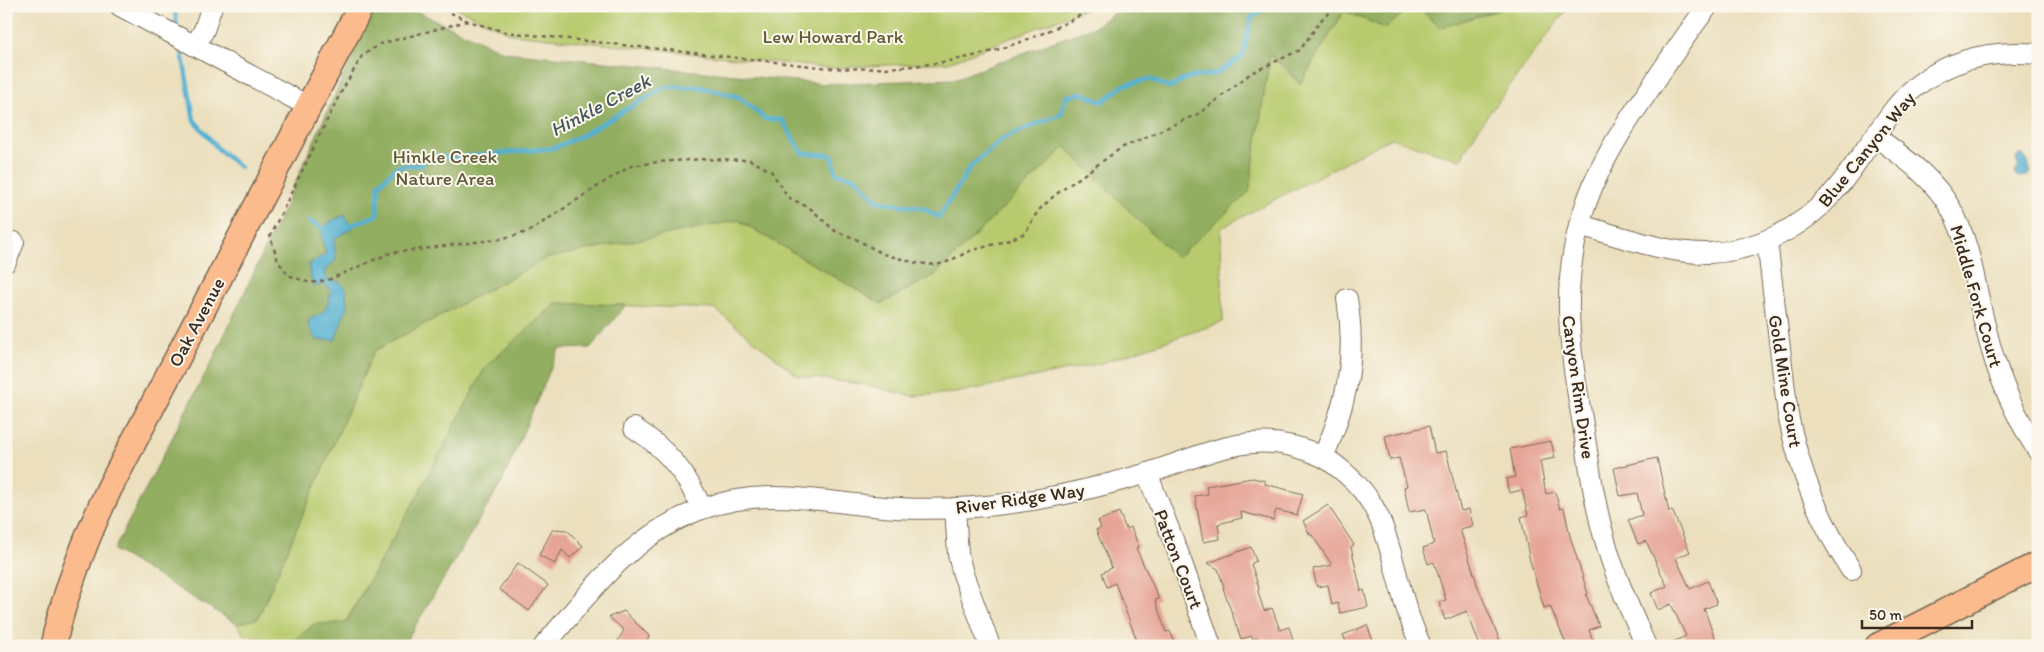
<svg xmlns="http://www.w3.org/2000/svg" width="2044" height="652" viewBox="0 0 2044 652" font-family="Itim,sans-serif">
  <rect width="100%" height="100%" fill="#fbf7ec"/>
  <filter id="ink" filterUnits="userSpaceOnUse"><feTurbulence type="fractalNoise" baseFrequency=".02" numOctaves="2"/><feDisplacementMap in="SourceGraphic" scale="10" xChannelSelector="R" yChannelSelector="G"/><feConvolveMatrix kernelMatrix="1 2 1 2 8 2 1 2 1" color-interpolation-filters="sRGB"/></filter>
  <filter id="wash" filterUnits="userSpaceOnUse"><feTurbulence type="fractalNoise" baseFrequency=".0096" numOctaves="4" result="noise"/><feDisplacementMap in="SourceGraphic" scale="20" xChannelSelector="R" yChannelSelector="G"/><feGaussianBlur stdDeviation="1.12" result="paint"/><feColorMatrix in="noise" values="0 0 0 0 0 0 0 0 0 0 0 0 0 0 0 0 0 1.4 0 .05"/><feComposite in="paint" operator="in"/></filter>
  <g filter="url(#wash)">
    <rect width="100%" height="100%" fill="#ebdfbd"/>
    <!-- green -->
    <g fill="#b8ca6d" stroke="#7a7a46">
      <polygon points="452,6 1093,6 949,62 828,68 512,34"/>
      <polygon points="1413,6 1418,6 1439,28 1511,6 1569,6 1479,127 1460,160 1391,138 1221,228 1223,322 1098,364 955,393 912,396 861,384 798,376 715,309 557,303 486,366 419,493 345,623 314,624 288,646 271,646 268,641 244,635 237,624 258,618 374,351 547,258 738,220 881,304 936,274 1065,146 1249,192 1270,55 1300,84 1344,11 1385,28"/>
    </g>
    <!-- forest -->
    <g fill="#92ae60" stroke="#666c3f">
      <polygon points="375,6 405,6 504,52 826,84 954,79 1096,26 1123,6 1413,6 1385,28 1344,11 1300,84 1286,68 1270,55 1249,192 1177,258 1065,147 936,274 881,304 738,220 547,258 374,351 258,618 237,624 114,550 215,355 277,223"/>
      <polygon points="1418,6 1511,6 1439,28"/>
      <polygon points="557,303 626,305 590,348 559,349 502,482 403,646 288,646 314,624 346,623 419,493 486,366"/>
    </g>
    <!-- water -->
    <g fill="#52b0d1" stroke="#466d78">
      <polygon points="2019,154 2022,154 2028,162 2031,173 2028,176 2018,177 2016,175 2015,172 2019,167 2016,160"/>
      <path d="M345 215 351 229 334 239 336 260 325 270 326 278 329 281H338L346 289 347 307 335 340H316L308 326 310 318C326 315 327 306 331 292L325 284 313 287 308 265 326 254 321 234 329 222Z"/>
    </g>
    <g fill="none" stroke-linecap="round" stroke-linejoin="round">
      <!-- stream -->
      <g stroke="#52b0d1" stroke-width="4.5">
        <polyline points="174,6 177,24"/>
        <polyline points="182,52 194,120 219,150 240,167"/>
        <polyline points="309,221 330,232"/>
        <polyline points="344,228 377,215 379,184 398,166 421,165 432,155 451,158 554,148 579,137 665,87 699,87 739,97 765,119 782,120 802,153 832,155 836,173 856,178 877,201 922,208 939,217 971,166 1004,138 1061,114 1066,97 1082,93 1102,102 1124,85 1150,79 1170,88 1186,78 1215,74 1243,56 1251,18 1268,6"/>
      </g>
    </g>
    <g id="blocks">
      <!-- building -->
      <g fill="#e6a597">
        <polygon points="1429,426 1435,453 1446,451 1461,511 1469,509 1473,526 1460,529 1478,587 1502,646 1480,646 1467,611 1445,620 1439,602 1446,600 1434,562 1428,564 1423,548 1434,544 1426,509 1409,512 1404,487 1407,486 1399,458 1390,460 1385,436"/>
        <polygon points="1551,441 1555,458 1540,461 1546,494 1555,492 1560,509 1564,508 1570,536 1588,594 1586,595 1599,626 1589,630 1595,646 1567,646 1550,606 1544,608 1530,561 1521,517 1528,515 1522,490 1509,493 1506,479 1515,477 1510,449"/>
        <polygon points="1657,458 1669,512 1672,510 1690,552 1676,558 1690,589 1708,581 1717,604 1704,609 1718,646 1664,646 1686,636 1671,604 1658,610 1651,593 1667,586 1646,541 1638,544 1628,520 1642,515 1637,493 1620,496 1614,468"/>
        <polygon points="1253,478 1265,481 1265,484 1303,494 1297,515 1276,510 1273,520 1241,512 1242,518 1218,524 1220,539 1203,542 1195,496 1208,494 1206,486"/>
        <polygon points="1328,505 1354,545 1351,547 1361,591 1364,590 1368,607 1340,613 1338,603 1332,605 1328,585 1317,587 1313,569 1332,565 1312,535 1310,535 1303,521"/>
        <polygon points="1119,512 1126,529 1131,527 1139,547 1136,548 1159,599 1155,600 1166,632 1170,631 1176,646 1139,646 1115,583 1107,587 1102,573 1112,568 1096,530 1101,528 1098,521"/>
        <polygon points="553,529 567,530 583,546 570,558 562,550 555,564 539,555"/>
        <polygon points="1251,547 1256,561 1251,564 1259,588 1258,592 1264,611 1272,608 1280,630 1289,627 1295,646 1260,646 1257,637 1253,639 1252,636 1241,639 1223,588 1224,587 1218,569 1208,563"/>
        <polygon points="518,563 548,585 529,611 499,589"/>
        <polygon points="624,611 649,636 646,646 615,646 624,630 609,617"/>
        <polygon points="1367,625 1375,646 1348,646 1343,635"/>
      </g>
    </g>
  </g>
  <g filter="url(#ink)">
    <use href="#blocks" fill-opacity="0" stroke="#796956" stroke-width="1"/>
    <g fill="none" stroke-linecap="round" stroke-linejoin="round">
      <!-- minor casing -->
      <g stroke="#796956" stroke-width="22">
        <g id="minor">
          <polyline points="120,6 308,106"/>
          <polyline points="195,46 204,30 212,6"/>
          <path d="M1875 136C1903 157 1933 177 1951 209 1972 246 1975 289 1986 329 1996 372 2014 414 2038 451"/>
          <path d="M1579 225C1621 236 1666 254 1709 253 1756 251 1801 229 1832 194 1848 176 1861 155 1875 136 1888 117 1901 98 1919 84 1955 57 1995 50 2038 54"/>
          <path d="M1767 241 1788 415C1800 473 1819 520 1851 570"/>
          <polyline points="6,262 14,242"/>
          <path d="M634 428C667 449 687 474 702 509"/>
          <path d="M1323 457C1347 403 1357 358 1347 299"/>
          <polyline points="1147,473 1178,552 1211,646"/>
          <polyline points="955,508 958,554 963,574 990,646"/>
          <path d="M544 646C591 591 629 537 699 510 759 487 813 500 873 506 928 512 985 508 1039 499 1075 493 1113 483 1148 473 1212 453 1256 425 1323 457 1331 461 1338 467 1345 473 1384 505 1388 545 1401 590 1406 609 1413 628 1421 646"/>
          <path d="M1646 646C1631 611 1615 577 1605 540 1594 503 1589 463 1583 425 1569 344 1558 278 1588 198 1602 160 1624 126 1647 93 1667 63 1686 34 1708 6"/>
        </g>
      </g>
      <!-- major casing -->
      <g stroke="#796956" stroke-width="28">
        <g id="major">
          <path d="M53 646C65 591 85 540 109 489L361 6"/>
          <polyline points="1878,646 2038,564"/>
        </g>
      </g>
      <!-- path -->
      <g stroke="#796956" stroke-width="2.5" stroke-dasharray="4 4" stroke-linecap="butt">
        <path d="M436 6 468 21 505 32 829 68C928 72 1011 56 1097 6"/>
        <polyline points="468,21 380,44 362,56 339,96 270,236 278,261 288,275 310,283 328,280 390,253 500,239 528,232 609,179 631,166 658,162 707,159 750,160 771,171 788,197 811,209 835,231 854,238 883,254 916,263 936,265 947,262 970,251 1009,240 1025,233 1038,211 1055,195 1121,148 1200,113 1251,73 1300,50 1322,19 1336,6"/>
      </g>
      <!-- minor -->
      <use href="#minor" stroke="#fff" stroke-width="20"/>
      <!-- major -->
      <use href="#major" stroke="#fbbb8d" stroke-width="25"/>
    </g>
  </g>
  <g text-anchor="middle" stroke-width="4" stroke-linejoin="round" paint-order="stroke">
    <!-- park labels -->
    <g font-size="19" fill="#605a36" stroke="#fbf7ec">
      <text x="833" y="43">Lew Howard Park</text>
      <text x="445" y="163">Hinkle Creek<tspan x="445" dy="22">Nature Area</tspan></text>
    </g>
    <!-- street labels -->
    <g font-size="19" fill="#3b2a1e" stroke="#fbf7ec">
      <text transform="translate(1866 149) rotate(-51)" y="7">Blue Canyon Way</text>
      <text transform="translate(1977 296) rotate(74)" y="7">Middle Fork Court</text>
      <text transform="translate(196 322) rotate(-62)" y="7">Oak Avenue</text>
      <text transform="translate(1786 381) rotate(81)" y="7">Gold Mine Court</text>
      <text transform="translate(1579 387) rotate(82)" y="7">Canyon Rim Drive</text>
      <text transform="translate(1020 498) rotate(-8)" y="7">River Ridge Way</text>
      <text transform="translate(1179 559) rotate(69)" y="7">Patton Court</text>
    </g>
    <!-- water labels -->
    <g font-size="20" font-style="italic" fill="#43595d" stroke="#fbf7ec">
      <text transform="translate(600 105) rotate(-28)" y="7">Hinkle Creek</text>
    </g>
  </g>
  <!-- margin -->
  <rect width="2044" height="652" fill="none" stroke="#fbf7ec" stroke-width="25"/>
  <!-- scale -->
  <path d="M1862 620v8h110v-8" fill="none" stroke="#3b2a1e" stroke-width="2.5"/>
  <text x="1869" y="620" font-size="15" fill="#3b2a1e" stroke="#fbf7ec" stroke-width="4" paint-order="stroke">50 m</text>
</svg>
